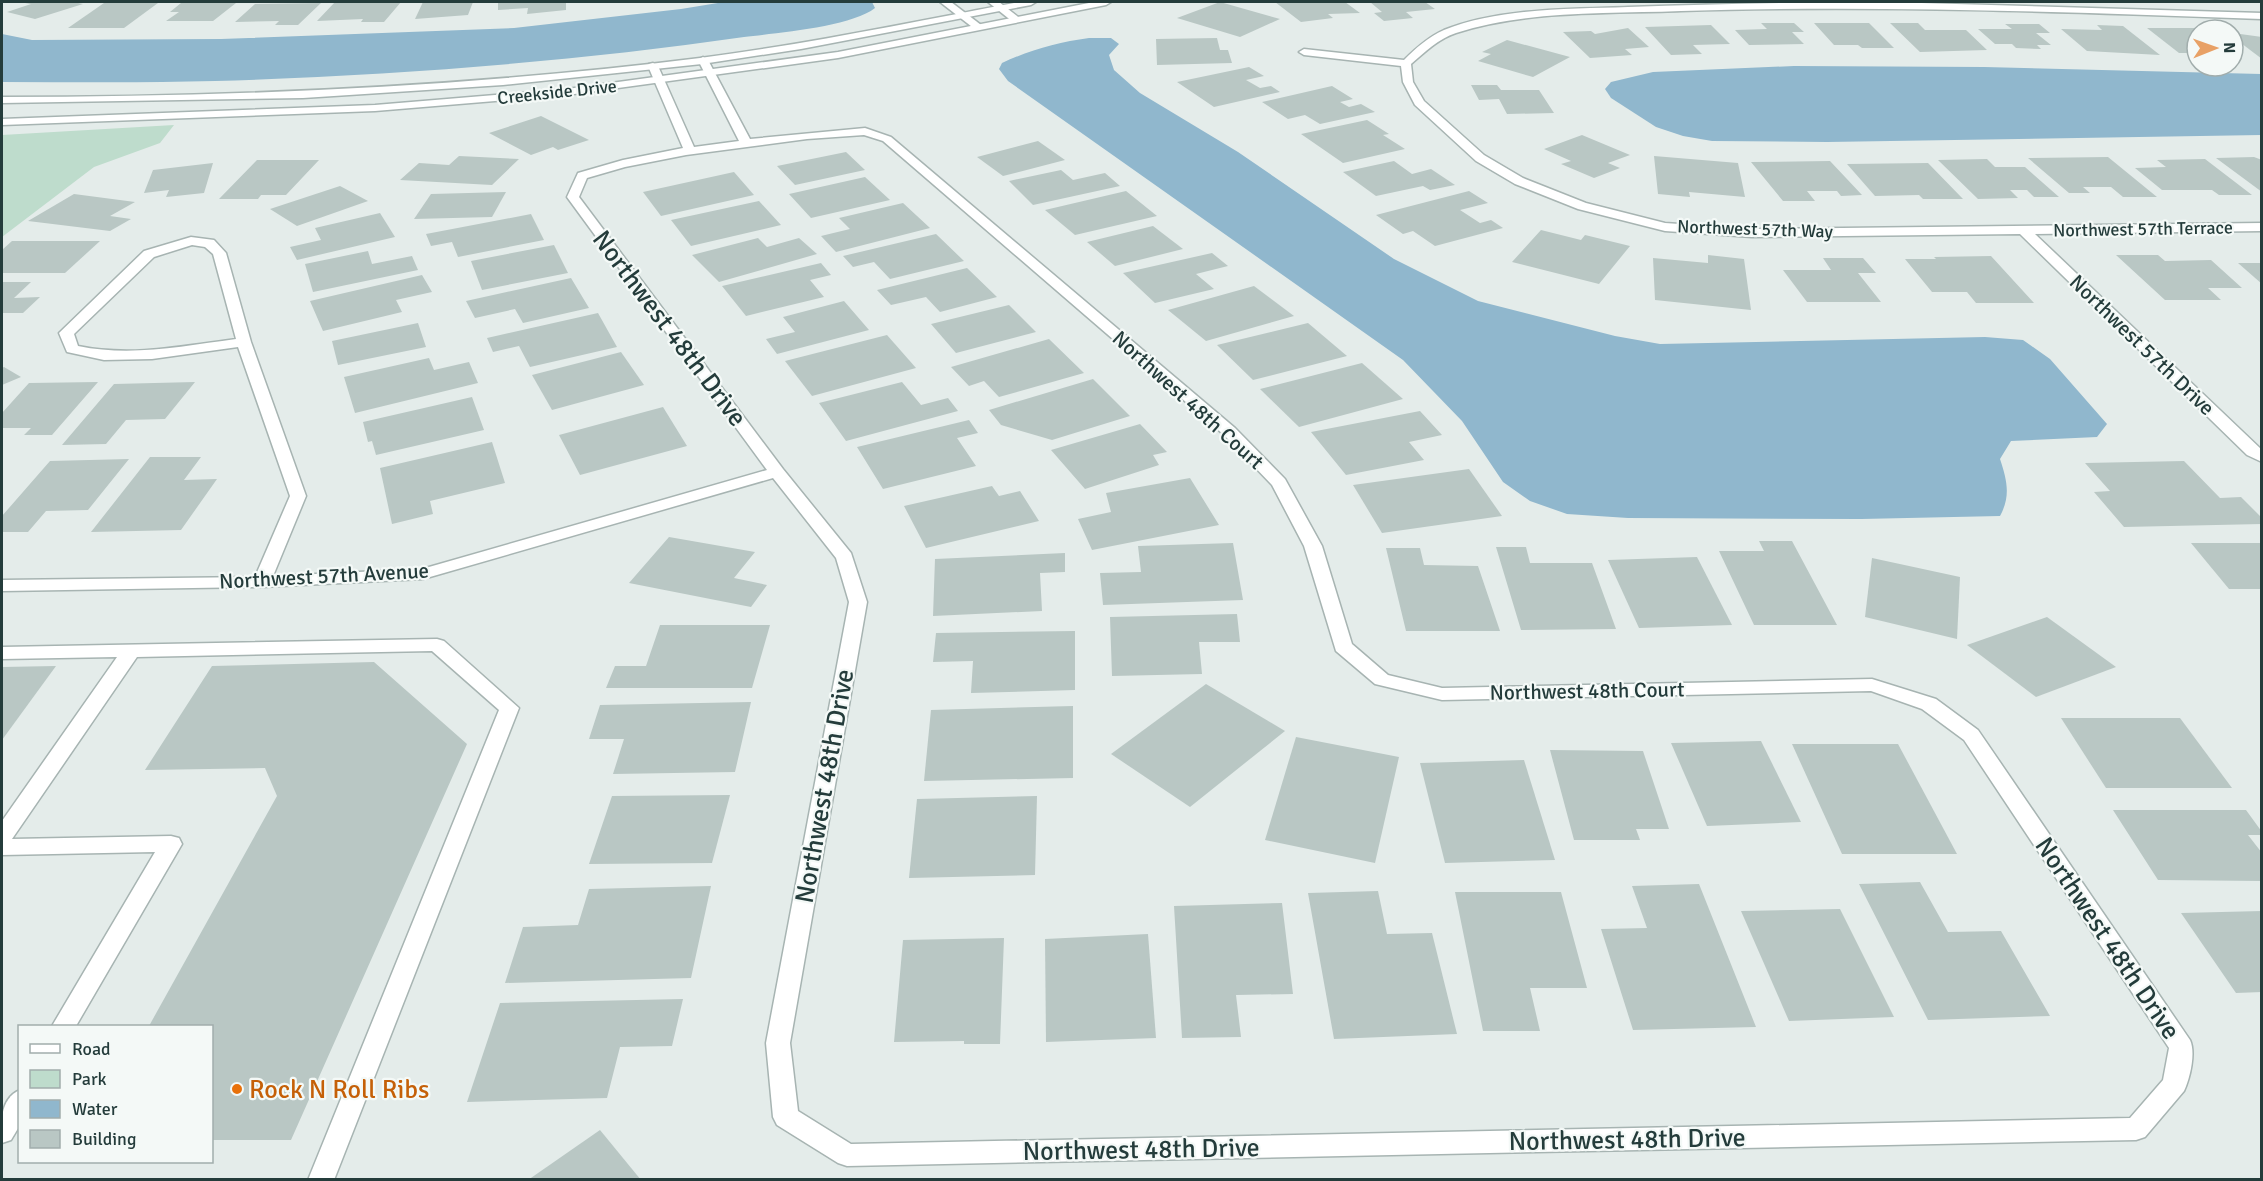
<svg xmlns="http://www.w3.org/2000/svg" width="2263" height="1181" viewBox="0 0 2263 1181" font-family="Signika,sans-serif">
  <rect width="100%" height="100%" fill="#e4ecea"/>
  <!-- green -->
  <polygon fill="#bedccc" points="174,125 160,143 94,167 2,237 2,135"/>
  <!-- water -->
  <g fill="#90b7cd">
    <path d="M724 2H872L875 8C851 27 776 33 744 37 570 62 390 76 215 81 144 83 73 82 2 82V34L32 40 221 39 514 28 681 9Z"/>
    <path d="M1089 38H1111L1119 44 1109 55 1114 70 1140 93 1238 152 1394 259 1478 301 1615 336 1660 344 1985 337 2023 340 2050 359 2107 424 2097 437 2011 441 2000 459C2007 480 2011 496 2000 516L1861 519 1628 518 1567 514 1530 501 1503 482 1462 421 1403 360 1008 81 999 69 1002 63C1030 50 1058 42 1089 38Z"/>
    <polygon points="1794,66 1984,67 2261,74 2261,135 1827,142 1712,141 1683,136 1656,127 1611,98 1605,89 1611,82 1653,72"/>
  </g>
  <!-- building -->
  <g fill="#b9c7c4">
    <polygon points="29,2 73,2 83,4 35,19 7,12 31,4 25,3"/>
    <polygon points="335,2 401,2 384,22 361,22 363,19 317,21"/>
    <polygon points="423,2 473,2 468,15 415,19"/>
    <polygon points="498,2 566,2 566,10 527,14 528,8 498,10"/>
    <polygon points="1220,2 1280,19 1240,37 1177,18"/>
    <polygon points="1275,2 1345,2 1360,13 1328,14 1333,18 1301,22"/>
    <polygon points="1370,2 1425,2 1435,9 1406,12 1413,18 1384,21 1374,13 1382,12"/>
    <polygon points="104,3 158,3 124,28 68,28"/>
    <polygon points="181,3 236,3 213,21 166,21 179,12 170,12"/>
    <polygon points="321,3 298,25 275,25 279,21 235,22 255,4"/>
    <polygon points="1761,23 1794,23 1804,32 1792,32 1804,44 1749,45 1735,30 1767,29"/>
    <polygon points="1814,23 1869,23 1894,48 1862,48 1858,45 1834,45"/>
    <polygon points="1890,23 1918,23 1925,30 1966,30 1987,50 1920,52"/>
    <polygon points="2005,24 2039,24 2050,33 2036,33 2051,45 2037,45 2041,49 2016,48 2012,44 1995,44 1978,29 2012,29"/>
    <polygon points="1711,25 1730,44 1693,45 1702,54 1671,55 1645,27"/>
    <polygon points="2097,25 2123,26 2160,55 2087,51 2061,29 2102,30"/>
    <polygon points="1628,28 1649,47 1625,49 1632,55 1590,58 1563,32 1591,31 1595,34"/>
    <polygon points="2147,28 2197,28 2197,53 2179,53"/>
    <polygon points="2233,33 2262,37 2262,59 2233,37"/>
    <polygon points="1217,38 1220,50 1228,50 1232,63 1157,65 1156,39"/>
    <polygon points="1507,40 1570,57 1533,77 1478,61 1491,54 1482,52"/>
    <polygon points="1249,67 1264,76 1246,80 1260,88 1271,86 1280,92 1214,107 1177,82"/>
    <polygon points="1471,85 1497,85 1501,90 1539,90 1554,113 1507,114 1499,99 1479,100"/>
    <polygon points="1332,86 1353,99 1340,102 1349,107 1361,104 1375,112 1320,124 1305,115 1288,119 1262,102"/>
    <polygon points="541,116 589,140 558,150 553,147 531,155 489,133"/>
    <polygon points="1367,120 1389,134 1383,135 1405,149 1343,163 1301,134"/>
    <polygon points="1582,135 1630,155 1608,163 1620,168 1594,178 1561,164 1571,161 1544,149"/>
    <polygon points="1038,141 1065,160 1003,176 977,157"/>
    <polygon points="846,152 865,170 795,185 777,166"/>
    <polygon points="459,156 519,159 492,185 400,180 419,163 449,165"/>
    <polygon points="1654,156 1738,163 1745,197 1689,192 1690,197 1658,194"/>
    <polygon points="2108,157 2157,197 2123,197 2111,187 2083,187 2090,193 2069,193 2028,158"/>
    <polygon points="2254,157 2262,160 2262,192 2216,158"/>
    <polygon points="1987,159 1995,167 2025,167 2059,197 2034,197 2027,190 2010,190 2018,198 1978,199 1938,160"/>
    <polygon points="2205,159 2252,195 2219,195 2212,190 2162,190 2135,168 2166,167 2157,160"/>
    <polygon points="257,160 319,160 286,195 261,195 258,199 219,199"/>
    <polygon points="1394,161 1412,174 1431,169 1455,185 1430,190 1423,186 1376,196 1343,172"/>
    <polygon points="1830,161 1862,195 1841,196 1837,191 1807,191 1815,201 1783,201 1751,162"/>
    <polygon points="213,163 204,193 166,197 169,190 144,193 153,170"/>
    <polygon points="1928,163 1963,199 1923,199 1919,195 1875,196 1847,164"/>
    <polygon points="1061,170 1073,180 1105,173 1120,186 1033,205 1009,181"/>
    <polygon points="734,172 754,195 661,216 643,192"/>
    <polygon points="865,177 890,200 811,218 789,194"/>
    <polygon points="340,186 368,201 297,226 270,209"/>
    <polygon points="1126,191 1157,216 1075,235 1045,210"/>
    <polygon points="1469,191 1488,203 1460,210 1480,223 1491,220 1503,228 1435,246 1413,231 1403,234 1376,215"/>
    <polygon points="506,192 492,217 414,219 431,194"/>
    <polygon points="74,194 135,202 110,216 131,219 110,231 28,221"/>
    <polygon points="759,201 781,225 691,246 671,220"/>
    <polygon points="903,203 930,228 836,252 821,236 850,229 839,218"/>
    <polygon points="380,213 395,237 297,260 290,247 321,240 315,228"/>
    <polygon points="531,214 544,240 458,257 452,242 431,246 426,234"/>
    <polygon points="1153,226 1183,249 1115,266 1087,242"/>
    <polygon points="1541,230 1581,240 1585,235 1630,246 1599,284 1512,262"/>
    <polygon points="936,234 964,261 890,279 874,262 853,267 843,256"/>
    <polygon points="758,238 767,247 799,238 817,254 719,282 692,255"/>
    <polygon points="12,241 100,241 65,273 2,273 2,250"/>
    <polygon points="554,245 568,273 482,290 471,261"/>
    <polygon points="368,251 372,264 412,256 418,270 313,292 305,264"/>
    <polygon points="1212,253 1228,266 1196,274 1214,289 1155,303 1123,273"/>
    <polygon points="1708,255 1744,259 1751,310 1655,300 1653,258 1708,263"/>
    <polygon points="2116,255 2158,255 2165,261 2211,260 2242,288 2208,288 2221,300 2165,300"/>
    <polygon points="1991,256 2034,303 1976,303 1967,292 1932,292 1905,259 1936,259 1934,257"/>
    <polygon points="1823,258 1863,258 1876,273 1858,273 1881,302 1807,302 1783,270 1831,270"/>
    <polygon points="821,263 831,275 810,280 824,297 746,316 722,286"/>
    <polygon points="2238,263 2262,263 2262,284"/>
    <polygon points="967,268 997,297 940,312 926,297 891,305 877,290"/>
    <polygon points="422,275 432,292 396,300 402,312 323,331 310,301"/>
    <polygon points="571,278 589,308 523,323 515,309 475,318 466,301"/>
    <polygon points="2,282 31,282 14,298 40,297 23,313 2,313"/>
    <polygon points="1254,286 1294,316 1206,341 1168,310"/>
    <polygon points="844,301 869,330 777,354 766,339 795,332 783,317"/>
    <polygon points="1009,305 1036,332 956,353 931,324"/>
    <polygon points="598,313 617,347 530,367 519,346 493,352 487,338"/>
    <polygon points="418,323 426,347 338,365 332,341"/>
    <polygon points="1308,323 1347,356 1253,380 1217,345"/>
    <polygon points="887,335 916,368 812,396 785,361"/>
    <polygon points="1049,339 1084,373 999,397 984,381 969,386 951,367"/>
    <polygon points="621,352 644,385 552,410 532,375"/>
    <polygon points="429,358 434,370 469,362 478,383 355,413 344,377"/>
    <polygon points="1362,363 1403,399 1299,427 1260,389"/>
    <polygon points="4,367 21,377 2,385 2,368"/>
    <polygon points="1093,379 1130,416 1052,440 1001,425 989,410"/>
    <polygon points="98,382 52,435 24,435 31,428 2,428 2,413 29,383"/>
    <polygon points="195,382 165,419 126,420 106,444 62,445 114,384"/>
    <polygon points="902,382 921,405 948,398 958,411 846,441 819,403"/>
    <polygon points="472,397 484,430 376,455 372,441 368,442 363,422"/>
    <polygon points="663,407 687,446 580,475 559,435"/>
    <polygon points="1420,411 1442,435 1409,442 1424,460 1346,475 1311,432"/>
    <polygon points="969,420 978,433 957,438 976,466 883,489 857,447"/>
    <polygon points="1140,424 1167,452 1153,455 1159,465 1085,489 1051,450"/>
    <polygon points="492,442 505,483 430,501 433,514 392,524 380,468"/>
    <polygon points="150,457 201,457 184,480 217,479 181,530 91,532"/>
    <polygon points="129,459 88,510 46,511 28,532 2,532 2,516 50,461"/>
    <polygon points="2184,461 2220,498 2241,497 2262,518 2262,524 2124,527 2094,492 2110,491 2085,463"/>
    <polygon points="1469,469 1502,516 1382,533 1353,485"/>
    <polygon points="1190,478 1219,525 1092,550 1078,519 1111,512 1106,493"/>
    <polygon points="992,486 999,496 1020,491 1039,521 926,548 904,506"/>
    <polygon points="669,537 755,552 734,578 767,585 751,607 629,583"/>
    <polygon points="1759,541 1792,541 1837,625 1754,625 1719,551 1764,551"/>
    <polygon points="1233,543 1243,600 1103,605 1100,573 1141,572 1138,546"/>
    <polygon points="2191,543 2262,543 2262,589 2229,589"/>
    <polygon points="1496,547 1526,547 1530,563 1592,563 1616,629 1521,630"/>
    <polygon points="1386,548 1420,548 1424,565 1478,566 1500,631 1406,631"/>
    <polygon points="1065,553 1065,572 1040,573 1042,611 933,616 935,559"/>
    <polygon points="1697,557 1732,625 1639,628 1608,560"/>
    <polygon points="1872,558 1960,577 1957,639 1865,617"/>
    <polygon points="1237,614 1240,642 1199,642 1202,674 1112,676 1110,617"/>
    <polygon points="2047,617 2116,667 2036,697 1967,645"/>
    <polygon points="660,625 770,625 752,688 606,688 615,666 646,666"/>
    <polygon points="1075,631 1075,690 971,693 973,661 933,662 936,633"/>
    <polygon points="374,662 467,744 291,1140 212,1140 212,1026 149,1026 277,796 265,768 145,770 212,666"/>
    <polygon points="56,666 2,740 2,667"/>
    <polygon points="1206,684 1285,731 1190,807 1111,754"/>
    <polygon points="751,702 735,772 613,774 624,739 589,739 600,705"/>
    <polygon points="1073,706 1073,778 924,781 931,710"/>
    <polygon points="2061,718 2180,718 2232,788 2106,788"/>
    <polygon points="1296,737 1399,757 1375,863 1265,840"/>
    <polygon points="1761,741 1801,822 1707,826 1671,743"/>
    <polygon points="1792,744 1898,744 1957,854 1842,854"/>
    <polygon points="1550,750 1643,751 1669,829 1636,829 1640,840 1574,840"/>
    <polygon points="1524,760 1555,860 1445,863 1420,763"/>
    <polygon points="730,795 712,863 589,864 612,796"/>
    <polygon points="1037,796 1035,875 909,878 917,799"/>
    <polygon points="2113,810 2246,810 2262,832 2262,835 2248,835 2262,853 2262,881 2158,880"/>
    <polygon points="1920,882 1948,932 2001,931 2050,1016 1928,1020 1859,884"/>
    <polygon points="1699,884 1756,1027 1633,1030 1601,929 1647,928 1632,886"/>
    <polygon points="711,886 691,978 505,983 523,927 578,925 589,889"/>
    <polygon points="1378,891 1387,934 1432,933 1457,1034 1334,1039 1308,893"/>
    <polygon points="1455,892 1561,892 1587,988 1530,988 1540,1031 1483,1031"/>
    <polygon points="1282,903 1293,994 1236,995 1241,1037 1182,1038 1174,906"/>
    <polygon points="1840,909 1894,1017 1789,1021 1741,911"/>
    <polygon points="2262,911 2262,992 2236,993 2181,913"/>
    <polygon points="1148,934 1156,1038 1046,1042 1045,939"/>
    <polygon points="1004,938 1000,1044 964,1044 964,1041 894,1042 903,940"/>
    <polygon points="683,999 672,1046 620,1047 607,1098 467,1102 500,1003"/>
    <polygon points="600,1130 641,1180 528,1180"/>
  </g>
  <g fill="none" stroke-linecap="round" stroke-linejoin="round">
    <!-- service casing -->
    <g stroke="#a7b4b2" stroke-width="3">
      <g id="service">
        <polygon points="437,639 444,641 519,708 334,1180 308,1180 499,710 432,651 137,657 12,839 171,836 179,838 182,844 76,1026 52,1026 155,852 2,855 2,821 117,657 2,659 2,647"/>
        <path d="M20 1090V1125L11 1140 2 1143C0 1125 0 1098 20 1090Z"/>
      </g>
    </g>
    <!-- minor casing -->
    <g stroke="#a7b4b2" stroke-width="3">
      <g id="minor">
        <polygon points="940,2 951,2 985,28 976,30"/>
        <polygon points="988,2 999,2 1022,20 1013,22"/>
        <path d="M1887 2 2262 13V19C2068 12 1875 5 1681 11 1607 14 1527 10 1456 33 1438 39 1425 52 1411 64L1413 82 1424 101 1484 155 1523 178 1586 203 1665 223 1752 229 2262 223V231L2035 234 2262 450V462L2247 455 2020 234 1752 237 1665 231 1578 209 1515 184 1476 161 1415 105 1403 82 1401 66 1304 55 1299 52 1304 49 1404 60C1416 48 1428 37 1444 30 1498 8 1570 9 1628 7 1714 4 1800 2 1887 2Z"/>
        <path d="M703 57 708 60 750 139 865 128 891 137 1235 428 1285 479 1322 546 1352 644 1388 675 1442 688 1872 679 1936 699 1978 730 2190 1040C2196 1053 2190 1078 2184 1091L2145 1137 2136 1140 847 1166 838 1163 777 1125 773 1117 766 1043 849 602 836 558 773 478 423 579 262 587 2 591V580L255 577 290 496 238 347 152 359 104 360 67 352 59 333 144 251 191 237 214 240 226 253 251 342 306 496 273 576 422 569 767 470 567 197 578 173 623 160 683 148 648 66 649 64 653 63 658 66 694 147 739 141 698 60ZM864 135 883 141 1223 434 1272 485 1304 546 1336 651 1375 684 1442 700 1871 691 1922 709 1964 740 2169 1048 2163 1080 2130 1118 851 1144 798 1111 790 1043 867 602 851 553 783 469 579 197 587 178 625 167 686 155 807 139ZM192 245 205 247 213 254 236 339C183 346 131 357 78 346L74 334 154 257Z"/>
      </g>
    </g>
    <!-- tertiary casing -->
    <g stroke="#a7b4b2" stroke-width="3">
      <g id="tertiary">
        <path d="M1019 2H1036L1031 5 801 49 702 64 503 85 303 98 2 103V97C235 97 468 87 700 58 807 44 913 22 1019 2Z"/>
        <polygon points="1094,2 1111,2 1106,5 838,58 567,95 375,111 2,125 2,119 375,105 567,89 838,52"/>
      </g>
    </g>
    <!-- service -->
    <use href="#service" fill="#fff" fill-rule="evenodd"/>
    <!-- minor -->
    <use href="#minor" fill="#fff" fill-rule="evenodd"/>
    <!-- tertiary -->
    <use href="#tertiary" fill="#fff" fill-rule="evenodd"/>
  </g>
  <!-- markers -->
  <circle fill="#e8710a" stroke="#f4f9f7" stroke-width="2" cx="237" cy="1089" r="6"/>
  <g text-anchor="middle" stroke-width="4.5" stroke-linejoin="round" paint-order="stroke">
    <!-- far-street labels -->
    <g font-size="18" fill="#243c3b" stroke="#f4f9f7">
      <text transform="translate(557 92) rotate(-6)" y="6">Creekside Drive</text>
      <text transform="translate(1755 229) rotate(2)" y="6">Northwest 57th Way</text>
      <text transform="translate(2143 229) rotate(-1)" y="6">Northwest 57th Terrace</text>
    </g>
    <!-- street labels -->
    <g font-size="21" fill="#243c3b" stroke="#f4f9f7">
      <text transform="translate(2142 345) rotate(44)" y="7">Northwest 57th Drive</text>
      <text transform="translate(1188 400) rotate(42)" y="7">Northwest 48th Court</text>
      <text transform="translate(324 576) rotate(-3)" y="7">Northwest 57th Avenue</text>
      <text transform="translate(1587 691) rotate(-1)" y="7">Northwest 48th Court</text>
    </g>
    <!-- near-street labels -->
    <g font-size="26" fill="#243c3b" stroke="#f4f9f7">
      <text transform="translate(670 328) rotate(53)" y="9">Northwest 48th Drive</text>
      <text transform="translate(824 786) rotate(-80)" y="9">Northwest 48th Drive</text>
      <text transform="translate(2108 938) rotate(56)" y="9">Northwest 48th Drive</text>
      <text transform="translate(1627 1139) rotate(-1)" y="9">Northwest 48th Drive</text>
      <text transform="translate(1141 1149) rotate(-1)" y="9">Northwest 48th Drive</text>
    </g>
    <!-- near-food labels -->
    <g font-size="26" fill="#c56008" stroke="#f4f9f7" text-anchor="start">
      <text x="249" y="1098">Rock N Roll Ribs</text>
    </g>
  </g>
  <!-- border -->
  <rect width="2263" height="1181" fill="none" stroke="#243c3b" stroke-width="6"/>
  <!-- legend -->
  <rect x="18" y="1025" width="195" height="138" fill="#f4f9f7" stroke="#a1adac" stroke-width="1.5"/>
  <rect x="30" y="1044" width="30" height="9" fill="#ffffff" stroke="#a1adac" stroke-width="1.5"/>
  <text x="72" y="1055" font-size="18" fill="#243c3b">Road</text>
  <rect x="30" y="1070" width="30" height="18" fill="#bedccc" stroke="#a1adac" stroke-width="1.5"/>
  <text x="72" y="1085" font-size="18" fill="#243c3b">Park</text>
  <rect x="30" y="1100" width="30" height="18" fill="#90b7cd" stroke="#a1adac" stroke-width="1.5"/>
  <text x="72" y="1115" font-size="18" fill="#243c3b">Water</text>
  <rect x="30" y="1130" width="30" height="18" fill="#b9c7c4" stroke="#a1adac" stroke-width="1.5"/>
  <text x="72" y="1145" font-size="18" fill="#243c3b">Building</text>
  <!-- north arrow -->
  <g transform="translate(2215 48) rotate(89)"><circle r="28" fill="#f4f9f7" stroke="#a1adac" stroke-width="1.5"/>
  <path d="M0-4.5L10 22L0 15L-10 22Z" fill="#e8a166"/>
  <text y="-9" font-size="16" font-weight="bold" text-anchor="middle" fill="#243c3b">N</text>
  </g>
</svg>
